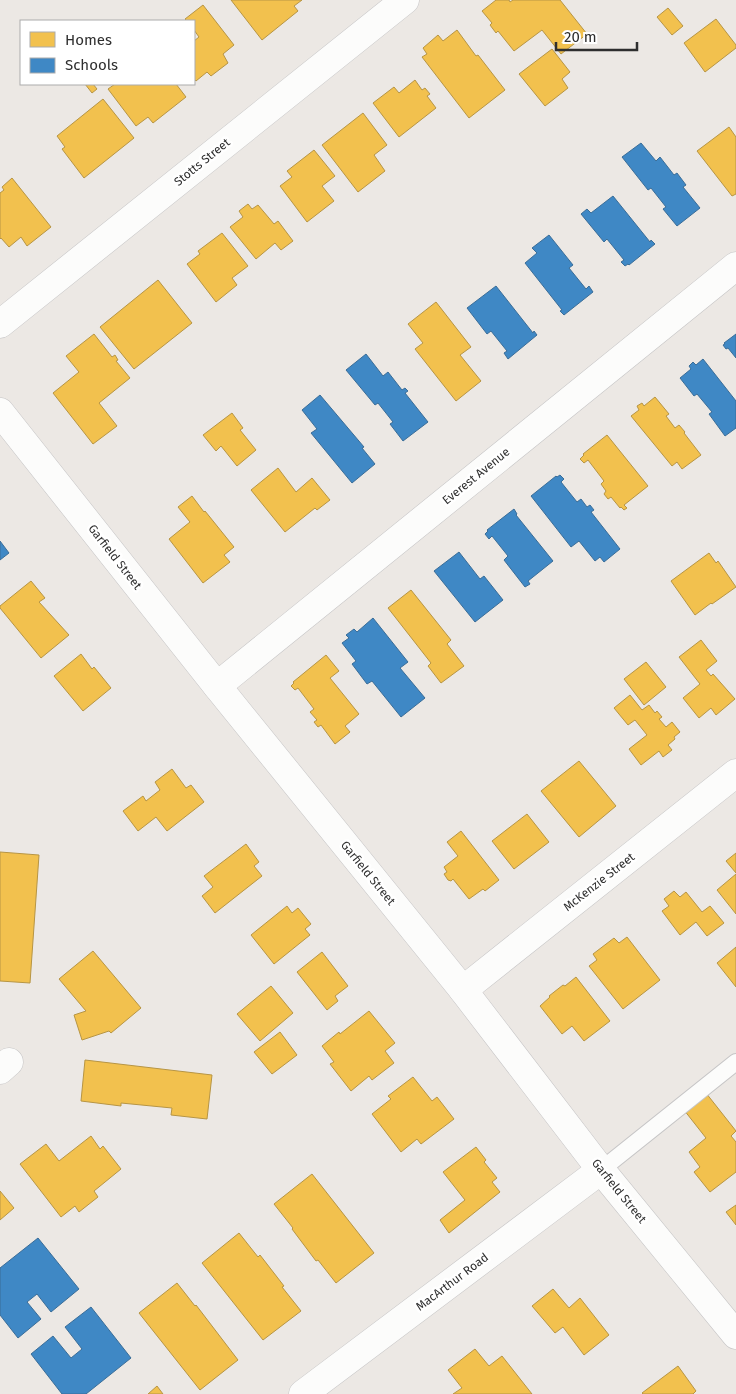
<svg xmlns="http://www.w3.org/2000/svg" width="736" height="1394" viewBox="0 0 736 1394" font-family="'Fira Sans',sans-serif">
  <rect width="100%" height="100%" fill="#ece8e4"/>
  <!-- homes -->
  <g fill="#f2c14e" stroke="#b79544">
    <polygon points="231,0 302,0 294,6 298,11 262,40"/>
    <polygon points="496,0 509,0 510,2 513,0 560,0 587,34 561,54 542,30 514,51 498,31 496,33 490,25 492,23 482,11"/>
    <polygon points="203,5 234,45 223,54 228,63 211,76 207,72 196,81 194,79 194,41 199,37 194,30 194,21 187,21 185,19"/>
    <polygon points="668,8 683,26 672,35 657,17"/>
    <polygon points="716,19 736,45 736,48 705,72 684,43"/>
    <polygon points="457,30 476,56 478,55 505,90 469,118 422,57 427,54 423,48 438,35 443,41"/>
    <polygon points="552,49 570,72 562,79 568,88 545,106 519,74"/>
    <polygon points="415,80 422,90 425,88 430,94 427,96 436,108 399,137 373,103 394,87 399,93"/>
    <polygon points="85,84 93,84 97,89 92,93"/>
    <polygon points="115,84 176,84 186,97 153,123 148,117 136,126 108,89"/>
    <polygon points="103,99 134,138 84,178 62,149 65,147 57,136"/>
    <polygon points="363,113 387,145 374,155 385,171 358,192 322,145"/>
    <polygon points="729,127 736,137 736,194 732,196 697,151"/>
    <polygon points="314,150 335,176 322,186 334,201 307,222 280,186 292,177 287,171"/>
    <polygon points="12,178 51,227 27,246 21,237 9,247 1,238 0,239 0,193 4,190 2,187"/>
    <polygon points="248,204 252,209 258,205 274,224 278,221 293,241 281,250 275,243 256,259 230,227 243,217 239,211"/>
    <polygon points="222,233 248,266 232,278 237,285 216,302 187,264 200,254 198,251"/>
    <polygon points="158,280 192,323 134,369 100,327"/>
    <polygon points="436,302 471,347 460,355 481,381 456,401 415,349 423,343 408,324"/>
    <polygon points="94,334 112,357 115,355 118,360 116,361 130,378 99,403 117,426 93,444 53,393 79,372 66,356"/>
    <polygon points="655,397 669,414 666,416 675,428 679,425 685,432 684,433 701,455 682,469 677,462 672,466 631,416 639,410 637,406 642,403 644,406"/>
    <polygon points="232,413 243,428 240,430 256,450 237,466 221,446 216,451 203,435"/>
    <polygon points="607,435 648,486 624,505 627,508 624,510 621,507 620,508 611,497 608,499 604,494 606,491 601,484 604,481 588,460 584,463 580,459 584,455 583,454"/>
    <polygon points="278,468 296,492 312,478 330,500 317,510 315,508 285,532 251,490"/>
    <polygon points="192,496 204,512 205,511 234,547 224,555 230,562 203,583 169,539 190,522 178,507"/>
    <polygon points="709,553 716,563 718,561 736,587 712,604 711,603 695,615 671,581"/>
    <polygon points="31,581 45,598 39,602 69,635 41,658 0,608 0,606"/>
    <polygon points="411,590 451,640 447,644 464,666 441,683 428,666 431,663 388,608"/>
    <polygon points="701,640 717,661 706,670 711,676 713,674 735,699 716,715 711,708 699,718 683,698 700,684 679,657"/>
    <polygon points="81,654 92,669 94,667 111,688 83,711 54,676"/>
    <polygon points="326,655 339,671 330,678 359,714 345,726 350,732 335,744 321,725 318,727 314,722 317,720 310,712 314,709 298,688 295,690 291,686 294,683 293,682"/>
    <polygon points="646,662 666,687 644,705 624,679"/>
    <polygon points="630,695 642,710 649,705 655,713 657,711 662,717 659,719 666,727 672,722 680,732 674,737 675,739 668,745 672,750 663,757 659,751 641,765 629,749 647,735 635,720 628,725 614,708"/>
    <polygon points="579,761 616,806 579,837 541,791"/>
    <polygon points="172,769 186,788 191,785 204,802 167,831 156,817 138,831 123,811 143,796 146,801 160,790 155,782"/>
    <polygon points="527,814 549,842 514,869 492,841"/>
    <polygon points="461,831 499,880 485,891 483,889 469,899 453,879 451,881 448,880 444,874 447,872 444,867 458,856 447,842"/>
    <polygon points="246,844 259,862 254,866 262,876 215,913 202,896 213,887 204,876"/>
    <polygon points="0,852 39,855 30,983 0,981"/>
    <polygon points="736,853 736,873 726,861"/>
    <polygon points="736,874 736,914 717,890"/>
    <polygon points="674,891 680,897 686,892 702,912 710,906 724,923 707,936 696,922 680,935 662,911 669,906 664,899"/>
    <polygon points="287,906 292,913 298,908 311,924 305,929 310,935 274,964 251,935"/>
    <polygon points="627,937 660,980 623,1009 589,966 597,960 593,954 614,938 619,943"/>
    <polygon points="736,947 736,987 717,963"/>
    <polygon points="93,951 141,1008 111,1033 109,1031 82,1040 74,1015 86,1011 59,979"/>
    <polygon points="322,952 348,986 335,996 338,1001 327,1010 297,972"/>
    <polygon points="576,977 610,1021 584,1041 572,1026 562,1034 540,1006 550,997 549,996 563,985 565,986"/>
    <polygon points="271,986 293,1013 260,1041 237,1014"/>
    <polygon points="369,1011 395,1043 385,1051 394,1063 372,1080 369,1076 351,1091 330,1064 334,1062 322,1046 339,1032 340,1034"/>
    <polygon points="280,1032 297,1055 272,1074 254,1052"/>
    <polygon points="85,1060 212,1075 207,1119 171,1115 172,1108 121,1103 121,1106 81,1101"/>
    <polygon points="413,1077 432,1101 437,1097 454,1119 421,1144 417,1139 401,1152 372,1114 391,1099 388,1096"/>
    <polygon points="706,1093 736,1131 731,1136 736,1142 736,1172 710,1192 694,1172 700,1167 689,1152 706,1138 684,1110"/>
    <polygon points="91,1136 100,1149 103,1146 121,1169 94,1191 98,1197 79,1212 75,1206 61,1217 20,1164 46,1144 59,1161"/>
    <polygon points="476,1147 486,1160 484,1162 497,1178 492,1182 500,1192 449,1233 440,1220 465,1200 443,1172"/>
    <polygon points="312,1174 374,1253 336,1283 318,1260 316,1261 292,1229 293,1228 274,1204"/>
    <polygon points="0,1191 14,1208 0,1220"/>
    <polygon points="736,1205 736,1225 726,1212"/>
    <polygon points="239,1233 258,1257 260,1255 284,1286 282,1287 301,1311 263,1340 202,1263"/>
    <polygon points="177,1283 195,1306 196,1305 238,1360 200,1390 139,1313"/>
    <polygon points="553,1289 569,1308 580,1298 609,1335 584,1355 563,1327 555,1333 532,1306"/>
    <polygon points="475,1349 489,1366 502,1356 532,1394 453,1394 462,1388 448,1370"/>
    <polygon points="678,1366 696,1391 693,1394 643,1394 642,1393"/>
    <polygon points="157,1386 163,1394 148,1394"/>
  </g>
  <!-- schools -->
  <g fill="#3f88c5" stroke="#3a6d98">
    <polygon points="641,143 656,161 660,157 674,175 677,173 686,185 683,187 700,208 677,226 663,209 666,207 651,188 648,190 622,157"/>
    <polygon points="613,196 650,242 651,240 655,244 629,265 628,264 625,266 621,262 624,260 607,239 604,242 581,214 587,209 591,213"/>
    <polygon points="549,235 573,265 569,268 586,289 589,286 593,292 564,315 560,311 562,310 525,263 537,253 532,248"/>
    <polygon points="496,286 533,333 534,331 537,335 508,359 504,353 507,351 491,331 487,334 467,308"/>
    <polygon points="736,334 736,358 728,348 726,349 723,345 725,344 724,343"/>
    <polygon points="366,354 383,376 388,372 402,390 405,388 408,391 405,393 428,422 403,441 390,424 393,422 378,403 375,405 346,370"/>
    <polygon points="703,359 736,401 736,428 725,436 709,414 712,412 697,394 694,396 680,378 691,369 689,366 693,362 696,365"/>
    <polygon points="320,395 364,447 362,448 375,464 352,483 311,433 317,429 302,410"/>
    <polygon points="560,475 564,479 561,482 577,502 581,499 587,507 590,505 594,510 591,512 620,549 604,562 600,557 595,561 579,541 571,547 531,496 556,476 557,477"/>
    <polygon points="514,509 517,514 516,515 553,561 528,581 530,584 525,587 504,560 508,556 492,536 489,539 485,534 488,531 487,530"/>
    <polygon points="0,541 9,553 0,560"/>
    <polygon points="459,552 480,579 484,576 503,600 475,622 434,571"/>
    <polygon points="373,618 408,662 400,668 425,698 401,717 372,681 367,684 352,664 356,661 342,643 349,638 346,635 354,629 357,632"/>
    <polygon points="38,1238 79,1289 51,1312 37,1294 27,1302 41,1319 18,1338 0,1315 0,1268"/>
    <polygon points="91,1307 131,1358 86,1394 62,1394 31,1354 53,1336 71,1358 82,1349 65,1327"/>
  </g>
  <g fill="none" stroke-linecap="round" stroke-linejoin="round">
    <!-- lane casing -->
    <g stroke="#c5c4c5" stroke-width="18">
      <polyline id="lane" points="601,1170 736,1062"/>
    </g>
    <!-- street casing -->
    <g stroke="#c5c4c5" stroke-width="29">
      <g id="street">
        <polyline points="0,324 405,0"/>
        <polyline points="0,412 217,686 463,990 601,1170 736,1335"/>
        <polyline points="217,686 736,266"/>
        <polyline points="463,990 736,773"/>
        <polyline points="0,1070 9,1062"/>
        <polyline points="303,1394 601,1170"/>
      </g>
    </g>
    <!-- lane -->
    <use href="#lane" stroke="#fcfcfb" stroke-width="16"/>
    <!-- street -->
    <use href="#street" stroke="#fcfcfb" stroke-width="28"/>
  </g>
  <g text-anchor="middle" stroke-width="5" stroke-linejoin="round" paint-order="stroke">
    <!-- street labels -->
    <g font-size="12" fill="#2e2e2e" stroke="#fff">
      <text transform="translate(202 162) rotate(-39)" y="4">Stotts Street</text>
      <text transform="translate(476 476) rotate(-39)" y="4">Everest Avenue</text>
      <text transform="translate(115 557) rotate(52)" y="4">Garfield Street</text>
      <text transform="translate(368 873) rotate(51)" y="4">Garfield Street</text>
      <text transform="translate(599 882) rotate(-38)" y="4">McKenzie Street</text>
      <text transform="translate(619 1191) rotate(51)" y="4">Garfield Street</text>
      <text transform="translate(452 1282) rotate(-37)" y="4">MacArthur Road</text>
    </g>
  </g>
  <!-- legend -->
  <rect x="20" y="20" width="175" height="65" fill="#ffffff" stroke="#ababab"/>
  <rect x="30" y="32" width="25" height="15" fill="#f2c14e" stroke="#ababab"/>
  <text x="65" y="45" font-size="15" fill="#2e2e2e">Homes</text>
  <rect x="30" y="58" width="25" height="15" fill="#3f88c5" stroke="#ababab"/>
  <text x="65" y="70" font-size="15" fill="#2e2e2e">Schools</text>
  <!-- scale -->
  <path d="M556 42v8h81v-8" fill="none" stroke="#2e2e2e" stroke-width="2.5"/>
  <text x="564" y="42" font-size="15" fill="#2e2e2e" stroke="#ffffff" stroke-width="4" paint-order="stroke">20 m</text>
</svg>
